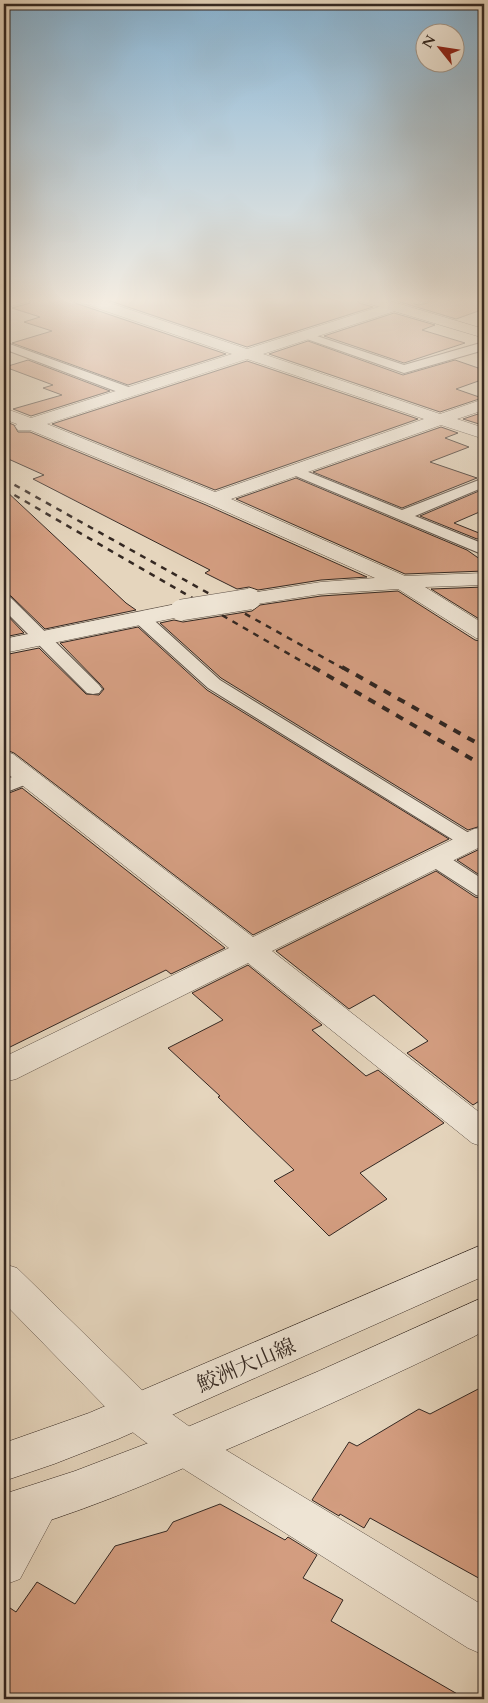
<svg xmlns="http://www.w3.org/2000/svg" width="488" height="1703" viewBox="0 0 488 1703" font-family="Cardo,'Noto Serif JP',serif">
  <rect width="100%" height="100%" fill="#e5d5bd"/>
  <filter id="stains"><feTurbulence type="fractalNoise" baseFrequency=".004" numOctaves="4"/><feColorMatrix values="0 0 0 0 .2 0 0 0 0 .09 0 0 0 0 .02 0 0 0 .5 -.17"/></filter>
  <radialGradient id="worn" r=".72"><stop offset=".6" stop-color="#630" stop-opacity="0"/><stop offset="1" stop-color="#630" stop-opacity=".3"/></radialGradient>
  <!-- building -->
  <g fill="#d39d80" stroke="#342822">
    <polygon points="34,298 72,298 75,303 226,354 128,385 12,343 52,331 24,322 40,317 12,308 30,303"/>
    <polygon points="101,298 356,298 359,303 373,307 247,347"/>
    <polygon points="387,298 411,298 414,304 419,305 428,303 432,298 484,298 484,309 456,319"/>
    <polygon points="394,313 435,325 422,330 465,343 404,363 324,336"/>
    <polygon points="308,341 403,375 455,360 484,370 484,379 456,389 482,398 440,412 269,354"/>
    <polygon points="28,360 110,391 31,416 13,409 62,395 43,388 53,385 5,367"/>
    <polygon points="247,361 418,419 215,490 52,424"/>
    <polygon points="484,412 484,422 479,424 463,419"/>
    <polygon points="4,421 14,425 18,432 30,432 206,505 367,577 321,580 258,590 249,587 237,589 205,573 210,570 33,479 44,475 4,457"/>
    <polygon points="441,427 458,433 445,438 469,447 430,462 477,478 402,508 313,472"/>
    <polygon points="296,478 467,550 484,562 484,571 405,574 236,499"/>
    <polygon points="4,489 126,603 136,610 45,629 11,596 4,594"/>
    <polygon points="479,491 484,493 484,510 454,523 484,535 484,537 477,539 420,516"/>
    <polygon points="484,587 484,622 431,589"/>
    <polygon points="398,591 475,640 484,642 484,825 468,830 221,678 160,623 174,620 183,622 252,611 260,605 321,596"/>
    <polygon points="4,612 24,633 4,637"/>
    <polygon points="138,627 207,690 449,839 253,935 14,753 4,749 4,655 39,648 86,694 99,695 104,689 100,684 60,643"/>
    <polygon points="22,788 225,948 171,974 166,970 4,1050 4,795"/>
    <polygon points="484,847 484,878 457,860"/>
    <polygon points="436,871 475,897 484,899 484,1098 473,1105 407,1053 428,1041 374,995 349,1009 276,951"/>
    <polygon points="248,965 322,1025 312,1030 366,1076 378,1070 444,1123 360,1173 387,1199 329,1236 274,1181 294,1170 218,1097 220,1096 168,1048 223,1020 192,993"/>
    <polygon points="484,1386 484,1581 370,1518 364,1528 340,1514 339,1516 312,1500 349,1442 357,1446 419,1409 430,1414"/>
    <polygon points="220,1504 285,1540 288,1537 317,1555 303,1578 343,1600 331,1621 466,1699 4,1699 4,1604 16,1612 37,1582 75,1604 115,1546 167,1531 173,1522"/>
  </g>
  <g fill="none" stroke-linecap="round" stroke-linejoin="round">
    <!-- service casing -->
    <g stroke="#605349" stroke-width="2">
      <g id="service">
        <polygon points="305,332 404,365 484,342 484,350 404,373 301,337 299,335"/>
        <polygon points="4,342 134,389 136,392 134,395 126,395 4,349"/>
        <polygon points="296,467 402,510 484,478 484,487 415,516 484,544 484,555 291,474 289,471 291,468"/>
        <polygon points="4,596 10,597 99,685 102,689 99,693 93,694 87,693 4,610"/>
        <polygon points="140,612 146,613 220,680 477,838 481,842 477,846 470,848 463,846 208,688 134,621 132,617 134,613"/>
        <polygon points="28,771 35,773 38,777 35,781 4,793 4,780"/>
        <polygon points="436,853 444,854 484,880 484,897 476,895 428,864 425,859 428,854"/>
      </g>
    </g>
    <!-- minor casing -->
    <g stroke="#605349" stroke-width="1">
      <g id="minor">
        <path d="M74 298H95L247 349 388 304H398L400 307 398 310 263 354 440 414 484 399V410L457 419 484 428V439L441 425 231 499 405 576 484 573V585L425 587 484 624V640L476 638 398 589 321 594 250 605 242 604 239 599 242 594 250 593 321 582 375 578 207 503 30 430H18L15 426 17 424 4 419V408L31 418 232 354 76 301ZM247 359 424 419 215 492 47 424Z"/>
        <polygon points="413,298 430,298 428,301 419,303 414,302"/>
        <polygon points="181,603 189,605 192,610 189,615 4,653 4,639"/>
        <polygon points="4,751 13,754 253,937 474,829 484,827 484,845 272,951 484,1116 484,1147 472,1143 248,963 16,1079 4,1082 4,1057 229,948 4,771"/>
        <polygon points="4,1264 17,1268 151,1399 201,1435 484,1606 484,1655 468,1648 171,1461 123,1425 4,1303"/>
        <polygon points="38,1484 53,1490 60,1504 20,1579 4,1585 4,1522 23,1490"/>
      </g>
    </g>
    <!-- tertiary casing -->
    <g stroke="#605349" stroke-width="1">
      <polygon id="tertiary" points="9,298 32,298 30,301 4,308 4,300"/>
    </g>
    <!-- secondary casing -->
    <g stroke="#342822" stroke-width="1">
      <g id="secondary">
        <polygon points="484,1244 484,1276 118,1439 54,1464 4,1481 4,1443 89,1413"/>
        <path d="M484 1297V1331L473 1337C388 1378 301 1418 214 1455 145 1485 75 1515 4 1534V1494L75 1471 164 1437 319 1371Z"/>
      </g>
    </g>
    <!-- trunk casing -->
    <g stroke="#342822" stroke-width="1">
      <polygon id="trunk" points="358,298 380,298 484,329 484,338 360,301"/>
    </g>
    <!-- service -->
    <use href="#service" fill="#eee4d4" fill-rule="evenodd"/>
    <!-- minor -->
    <use href="#minor" fill="#eee4d4" fill-rule="evenodd"/>
    <!-- tertiary -->
    <use href="#tertiary" fill="#eee4d4" fill-rule="evenodd"/>
    <!-- secondary -->
    <use href="#secondary" fill="#eee4d4" fill-rule="evenodd"/>
    <!-- trunk -->
    <use href="#trunk" fill="#e5d5bd" fill-rule="evenodd"/>
    <!-- rail-far1 -->
    <g stroke="#342822" stroke-width="2.5" stroke-dasharray="6 6" stroke-linecap="butt">
      <polyline points="4,479 344,669"/>
      <polyline points="4,489 315,669"/>
    </g>
    <!-- rail -->
    <g stroke="#342822" stroke-width="4" stroke-dasharray="8 8" stroke-linecap="butt">
      <polyline points="313,667 484,766"/>
      <polyline points="342,667 484,747"/>
    </g>
    <!-- minor-bridge casing -->
    <g stroke="#605349" stroke-width="22" stroke-linecap="butt">
      <polyline id="minor-bridge" points="181,610 250,599"/>
    </g>
    <!-- minor-bridge -->
    <use href="#minor-bridge" stroke="#eee4d4" stroke-width="21"/>
  </g>
  <!-- sky -->
  <linearGradient id="sky" x2="0" y2="1"><stop stop-color="#88b5d5"/><stop offset="0.56" stop-color="#f3ece1"/><stop offset="1" stop-color="#f3ece1" stop-opacity="0"/></linearGradient>
  <rect width="488" height="536" fill="url(#sky)"/>
  <g text-anchor="middle" stroke-width="4" stroke-linejoin="round" paint-order="stroke">
    <!-- near-street labels -->
    <g font-size="21" fill="#342822" stroke="#eee4d4">
      <text transform="translate(246 1365) rotate(-23)" y="7">鮫洲大山線</text>
    </g>
  </g>
  <!-- margin -->
  <rect width="488" height="1703" fill="none" stroke="#e5d5bd" stroke-width="20"/>
  <rect x="5" y="5" width="478" height="1693" fill="none" stroke="#342822" stroke-width="2.5"/>
  <rect x="10" y="10" width="468" height="1683" fill="none" stroke="#342822"/>
  <!-- north arrow -->
  <g transform="translate(440 48) rotate(300)"><circle r="24" fill="#eee4d4" stroke="#a4998d"/>
  <path d="M0-4L9 19L0 12L-9 19Z" fill="#8f2418"/>
  <text y="-8" font-size="14" font-weight="bold" text-anchor="middle" fill="#342822">N</text>
  </g>
  <rect width="100%" height="100%" filter="url(#stains)"/>
  <rect width="100%" height="100%" fill="url(#worn)"/>
</svg>
